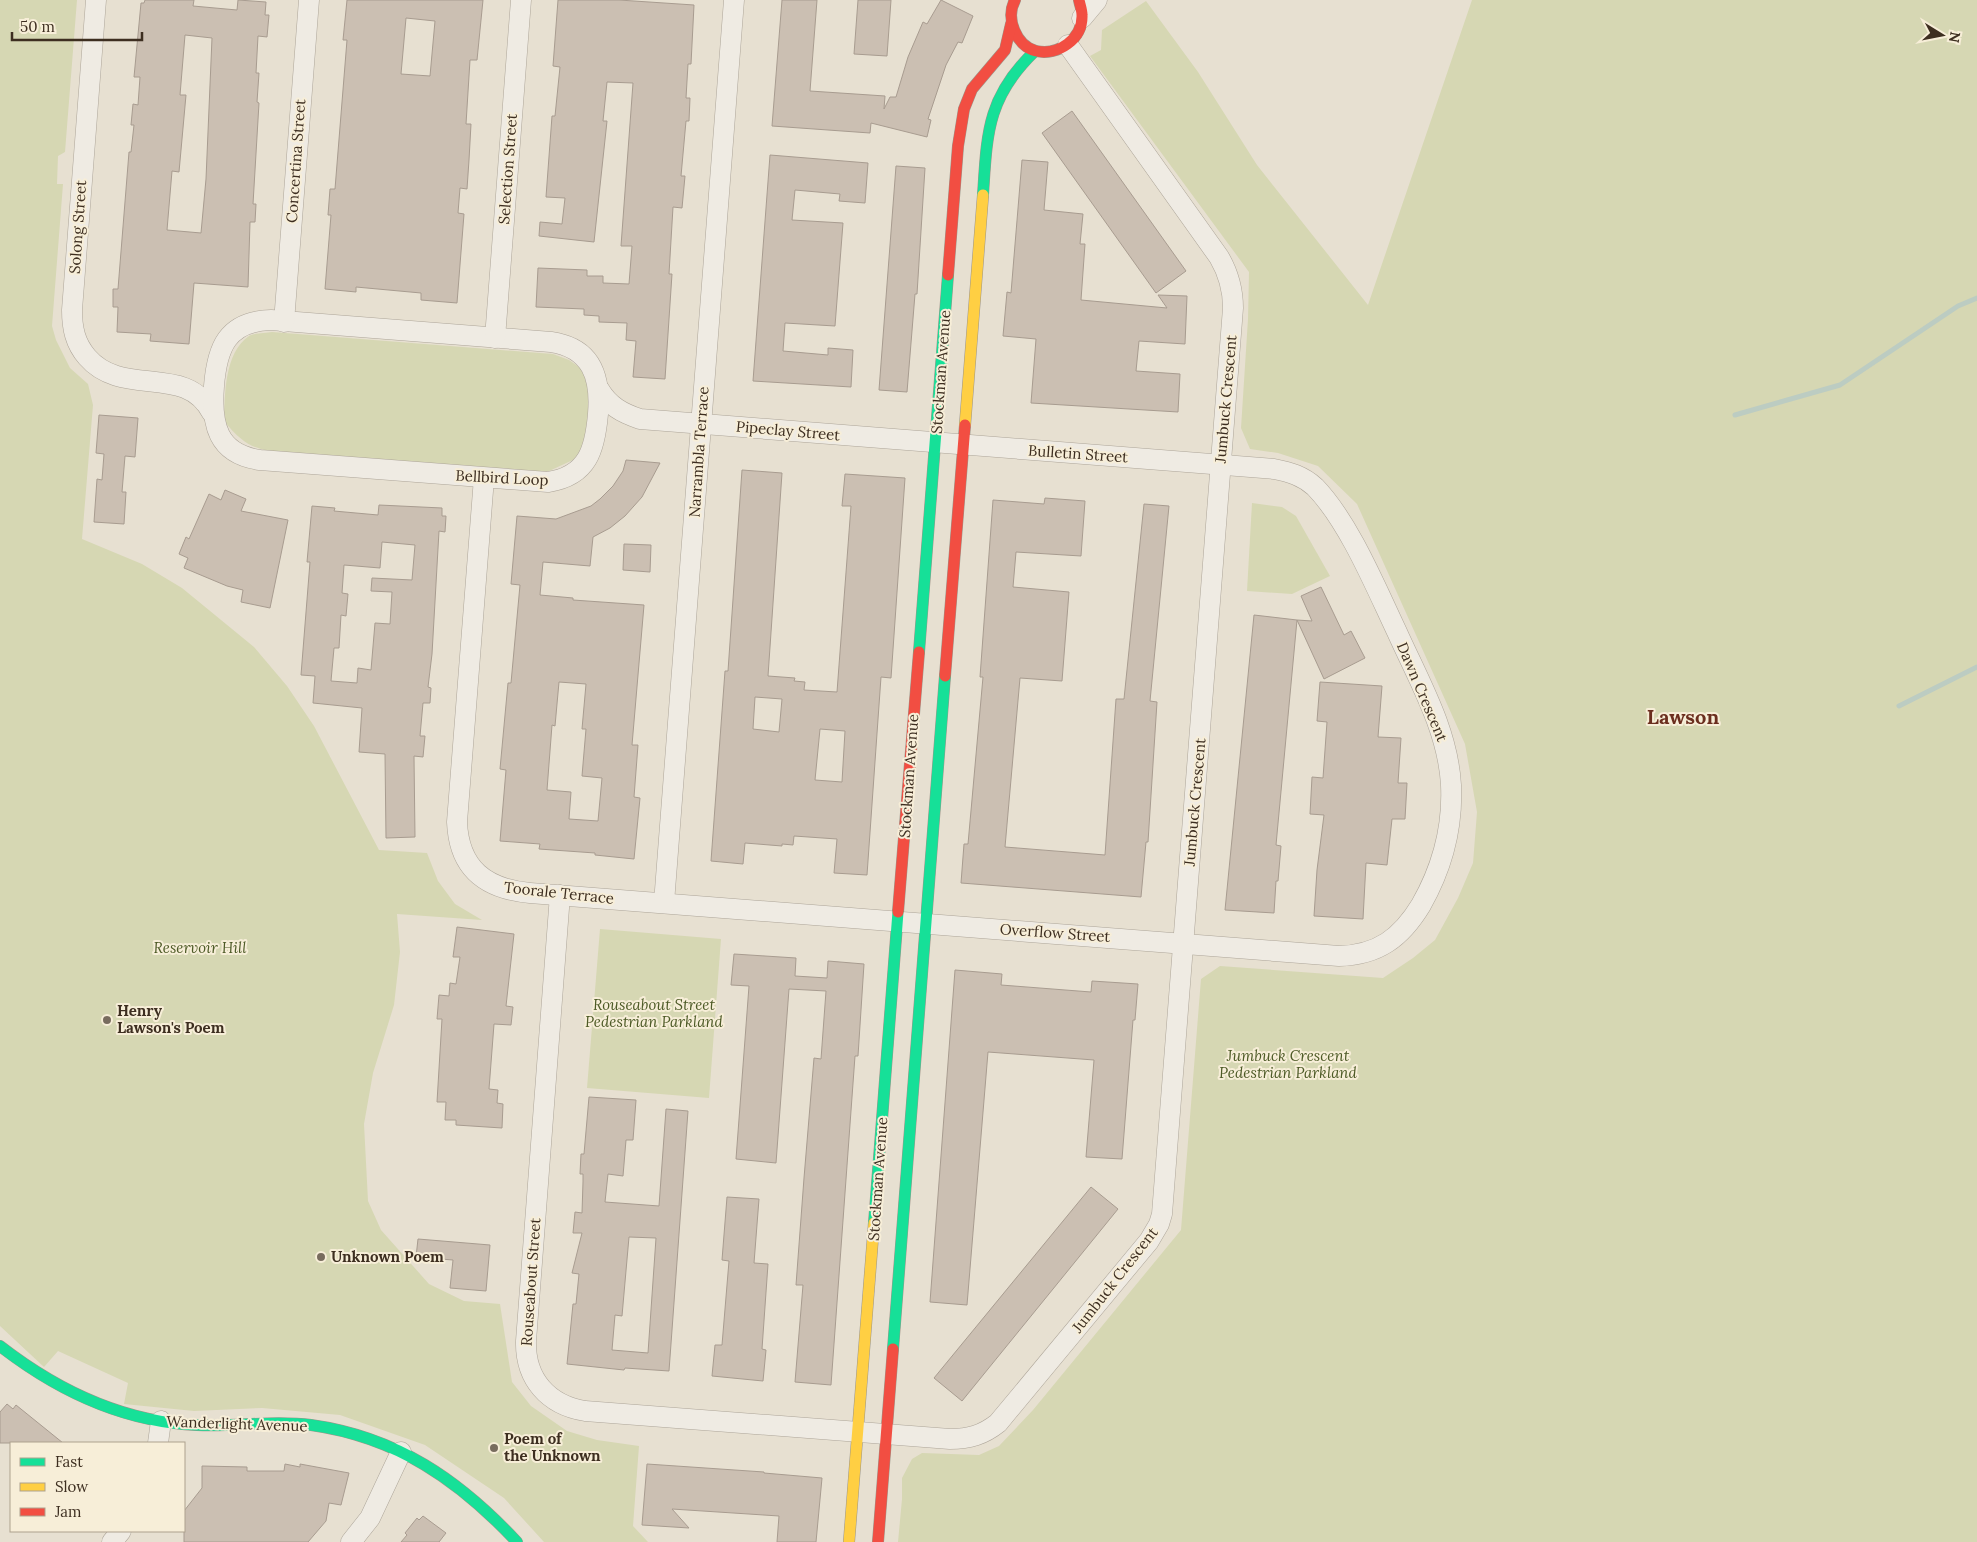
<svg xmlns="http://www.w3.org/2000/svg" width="1977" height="1542" viewBox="0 0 1977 1542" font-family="Lora,serif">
  <rect width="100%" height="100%" fill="#e7e0d1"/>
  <!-- green -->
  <g fill="#d6d7b3">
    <polygon points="0,0 77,0 65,152 58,156 57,184 63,184 52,326 56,340 70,368 88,384 93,405 82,539 142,564 182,588 254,647 287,686 314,726 379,850 427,853 438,881 455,904 482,920 397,914 400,952 394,1005 373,1073 364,1124 368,1201 381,1230 429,1284 464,1301 500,1304 512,1382 531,1406 567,1431 597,1440 639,1446 633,1526 648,1542 544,1542 504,1498 425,1445 340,1415 262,1408 194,1411 124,1404 128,1383 58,1351 44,1367 0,1326"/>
    <polygon points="1472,0 1977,0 1977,1542 898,1542 902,1499 902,1478 912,1459 922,1453 979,1455 999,1446 1033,1410 1181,1230 1201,979 1220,966 1383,978 1413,958 1435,940 1458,898 1473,863 1477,812 1465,744 1357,504 1318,466 1278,453 1250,449 1241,428 1248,319 1249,272 1090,56 1101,50 1102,30 1146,1 1198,72 1257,165 1368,305"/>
    <path d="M272 332 553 354 569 360 582 369 594 394 592 436 575 459 547 472 289 455C256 449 246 448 224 421 225 395 224 353 249 336 254 333 266 333 272 332Z"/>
    <polygon points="1252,503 1282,507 1296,516 1330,576 1292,594 1247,591"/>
    <polygon points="600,929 721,939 709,1098 587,1088"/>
  </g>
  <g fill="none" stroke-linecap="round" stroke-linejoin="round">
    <!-- stream -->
    <g stroke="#bcccc2" stroke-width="5">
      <polyline points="1735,415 1840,385 1958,306 1977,298"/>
      <polyline points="1899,706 1977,667"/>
    </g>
  </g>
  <!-- building -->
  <g fill="#cbbfb2" stroke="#a89c90" fill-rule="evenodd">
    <path d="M145 0H194L193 6 237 10 238 0 266 2 265 15H269L267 37 258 36 256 73H259L257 102 259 103 253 204H256L255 222H250L248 287 194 283 189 344 150 341 151 334 117 332 118 307H113V289H118L129 152H131L134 125H131L133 104 138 105 140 77H134L141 3H144ZM185 35 212 38 206 179 201 233 167 230 172 171 179 172 186 95H180Z"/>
    <path d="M347 0H483L477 60H470L466 124H471L469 160 467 189 460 188 458 213 464 214 457 303 421 300V293L356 287V292L325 289 331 215H328L330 189H335L347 40H343ZM406 18 435 21 430 76 401 74Z"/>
    <polygon points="558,0 619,0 694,5 691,64 688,64 686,98 690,98 689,121 686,121 681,176 685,176 682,208 673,207 669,274 672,274 665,379 633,377 636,341 626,340 627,323 599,322 599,316 584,315 584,309 536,307 538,268 587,270 587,276 603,276 603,283 629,284 632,246 621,246 633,83 607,82 603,121 607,121 594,242 539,236 540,222 562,224 565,198 546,197 552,116 555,116 560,67 553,66"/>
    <polygon points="782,0 817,0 810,91 885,96 884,109 890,97 896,97 908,57 923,22 927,24 941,0 973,16 962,43 958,42 946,65 928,119 931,120 927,137 871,123 870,133 772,126"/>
    <polygon points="858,0 891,0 887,56 854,54"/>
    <polygon points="1072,111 1186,271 1156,293 1042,133"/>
    <polygon points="770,155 868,163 865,203 839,201 840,194 795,190 792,220 843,223 835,326 785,323 783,351 828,355 828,348 853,350 851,387 753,381"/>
    <polygon points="1022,160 1048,162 1044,210 1083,214 1080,244 1085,244 1081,300 1167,308 1158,295 1187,296 1185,344 1139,341 1136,371 1180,374 1178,412 1031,403 1036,339 1003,336 1007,292 1011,293"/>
    <polygon points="896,166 925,168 917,294 915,294 907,392 879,390"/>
    <polygon points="99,415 138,418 135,457 125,456 122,492 126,492 124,524 94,522 97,479 102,480 104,454 96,453"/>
    <path d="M626 460 660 463 642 497 625 516 610 528 593 537 590 566 543 562 540 595 573 598V600L644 605 632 745H638L634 797 640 798 634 859 595 855V853L539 849 540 844 500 841 506 770 500 769 508 683H511L520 585 511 584 517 516 556 519 591 506 600 499 613 486 623 471ZM559 682 586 684 582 729H586L582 776 602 778 598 821 569 819 571 792 547 790 552 725 555 726Z"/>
    <path d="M742 470 782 473 768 676 795 678 794 681 805 682 804 690 837 692 851 506H842L845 474 905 478 891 678 881 677 867 875 834 873 837 839 794 836 793 845 782 844V846L745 843 743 864 711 861 725 671H728ZM755 697 782 699 779 732 753 729ZM820 729 845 731 842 782 815 780Z"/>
    <polygon points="225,490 246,499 241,511 288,520 270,608 241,602 243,590 227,586 184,568 188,558 179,554 186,537 189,539 209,494 221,500"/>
    <polygon points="1045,498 1085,501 1081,556 1016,552 1013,587 1069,592 1062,681 1020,678 1005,847 1105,855 1116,699 1124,699 1144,504 1169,506 1150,701 1157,702 1148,842 1146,842 1141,897 961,883 964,844 968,844 983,677 980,677 993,500 1044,504"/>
    <path d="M379 505 442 508V516H446L445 532 439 531 432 654 428 687 431 688 430 703H423L420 736H425L423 757 414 756 415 837 386 838 385 754 359 752 362 708 313 703 315 676 301 675 310 562H307L312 506 335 508 334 511 378 515ZM382 542 415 545 412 580 372 578 371 591 392 592 390 624 375 623 371 670 358 668 357 683 331 681 334 648H339L341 615 346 616 348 594 342 593 344 565 380 568Z"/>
    <polygon points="624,544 651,545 650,572 623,570"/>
    <polygon points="1321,587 1344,635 1351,631 1365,658 1324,679 1297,620 1312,621 1301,596"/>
    <polygon points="1254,615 1297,620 1276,845 1281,846 1278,881 1276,881 1274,913 1225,910"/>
    <polygon points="1320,682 1382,686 1378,737 1401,738 1398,783 1407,783 1405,819 1392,819 1387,865 1366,863 1363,919 1314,916 1317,870 1324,815 1310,814 1312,777 1323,778 1327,722 1317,721"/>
    <polygon points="457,927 514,934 506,1006 513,1007 511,1025 494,1024 489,1089 498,1090 497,1103 503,1104 502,1128 456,1125 456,1120 445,1120 446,1102 437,1102 442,1019 437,1019 439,995 449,996 450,983 456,984 460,957 453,957"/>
    <polygon points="734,954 796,958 795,976 827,978 828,961 864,964 858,1056 855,1056 831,1385 795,1382 803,1285 796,1285 804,1178 814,1058 821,1059 826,991 789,989 776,1163 736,1159 749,986 731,985"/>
    <polygon points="955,970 1002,974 1001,985 1091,992 1092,981 1138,984 1135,1020 1133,1020 1122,1159 1086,1157 1094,1060 988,1052 967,1305 930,1302"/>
    <path d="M589 1097 636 1100 633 1140H626L623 1176 608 1174 605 1202 659 1206 666 1109 688 1111 669 1371 625 1368 624 1370 567 1364 573 1304H576L579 1274 572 1273 582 1233H573L575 1212 582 1213 583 1182V1174H580L581 1154H584ZM629 1237 656 1238 648 1353 612 1350 615 1315 622 1316Z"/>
    <polygon points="1091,1187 1118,1209 962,1401 934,1378"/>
    <polygon points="727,1197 759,1199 754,1263 768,1264 762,1349 766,1350 763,1381 712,1376 715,1345 722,1345 729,1261 722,1260"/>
    <polygon points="418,1239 490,1245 486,1291 450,1288 453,1260 416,1257"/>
    <polygon points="7,1404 13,1409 16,1405 63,1443 0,1443 0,1412"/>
    <polygon points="285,1464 300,1467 300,1464 349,1473 341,1505 329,1503 326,1521 308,1542 184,1542 184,1511 202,1488 202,1466 247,1467 247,1471 284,1471"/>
    <polygon points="647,1464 764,1472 764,1473 822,1478 816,1542 777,1542 779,1516 672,1509 689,1528 642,1525"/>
    <polygon points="423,1516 446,1533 439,1542 401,1542 407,1535 405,1533 417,1518 419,1520"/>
  </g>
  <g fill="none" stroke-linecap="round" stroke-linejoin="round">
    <!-- street casing -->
    <g stroke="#ada599" stroke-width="21">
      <g id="street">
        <path d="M96 0 72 310C72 328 75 343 87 357 123 399 186 362 212 413"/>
        <polyline points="1082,18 1097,0"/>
        <path d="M271 320 551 342C592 348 601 378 598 414 595 449 588 476 548 482L260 460C217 454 211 424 214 386 217 348 227 321 271 320Z"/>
        <polyline points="284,322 309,0"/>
        <polyline points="495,338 521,0"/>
        <path d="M484 478 457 822C459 869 486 889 530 893L1339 956C1378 955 1401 938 1421 905 1442 868 1453 827 1451 785 1448 730 1419 681 1397 632 1376 588 1349 522 1315 487 1303 476 1290 472 1274 469L640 419C622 413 609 406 599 389"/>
        <path d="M560 895 526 1341C525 1379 548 1405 585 1411L950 1439C969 1439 983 1435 998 1423L1149 1241 1159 1224 1162 1214 1233 308C1233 289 1229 274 1219 257L1068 45"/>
        <polyline points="664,903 734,0"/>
        <polyline points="158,1443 161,1421"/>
        <polyline points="112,1542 121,1531"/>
        <polyline points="351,1542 370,1518 401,1452"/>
      </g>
    </g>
    <!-- fast casing -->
    <g stroke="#9c958a" stroke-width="12">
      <g id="fast">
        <path d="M983 195C987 133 987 97 1035 51"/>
        <polyline points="919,652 948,275"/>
        <polyline points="874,1223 898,912"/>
        <path d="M0 1346C58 1391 123 1422 197 1425 235 1427 273 1420 311 1425 397 1437 459 1480 517 1542"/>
        <polyline points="893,1349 945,676"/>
      </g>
    </g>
    <!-- slow casing -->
    <g stroke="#9c958a" stroke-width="12">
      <g id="slow">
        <polyline points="965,425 983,195"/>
        <polyline points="849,1542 874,1223"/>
      </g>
    </g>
    <!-- jam casing -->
    <g stroke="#9c958a" stroke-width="12">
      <g id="jam">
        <path d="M1015 0C1005 18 1016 46 1036 51 1058 56 1083 39 1082 15 1082 10 1080 5 1079 0"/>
        <polyline points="948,275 958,146 964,109 972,89 1005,50 1011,24"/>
        <polyline points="945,676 965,425"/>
        <polyline points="898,912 919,652"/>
        <polyline points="878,1542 893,1349"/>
      </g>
    </g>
    <!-- street -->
    <use href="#street" stroke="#efebe3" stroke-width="20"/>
    <!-- fast -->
    <use href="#fast" stroke="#16e098" stroke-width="11"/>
    <!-- slow -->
    <use href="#slow" stroke="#ffcf43" stroke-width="11"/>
    <!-- jam -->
    <use href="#jam" stroke="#f24e42" stroke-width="11"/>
  </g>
  <!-- markers -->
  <g fill="#786c5e" stroke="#f7eed8" stroke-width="2">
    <circle cx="107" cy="1020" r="5"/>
    <circle cx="321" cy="1257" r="5"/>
    <circle cx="494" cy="1448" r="5"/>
  </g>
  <g text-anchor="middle" stroke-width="4" stroke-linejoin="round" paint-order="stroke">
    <!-- street labels -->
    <g font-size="15" fill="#3d2e20" stroke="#f7eed8">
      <text transform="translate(296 161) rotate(-86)" y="5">Concertina Street</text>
      <text transform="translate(508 169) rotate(-86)" y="5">Selection Street</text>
      <text transform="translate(78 227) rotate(-86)" y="5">Solong Street</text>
      <text transform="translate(941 372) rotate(-86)" y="5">Stockman Avenue</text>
      <text transform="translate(1226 399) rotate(-85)" y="5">Jumbuck Crescent</text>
      <text transform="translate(788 431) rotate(5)" y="5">Pipeclay Street</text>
      <text transform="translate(699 452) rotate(-86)" y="5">Narrambla Terrace</text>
      <text transform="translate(1078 454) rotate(4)" y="5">Bulletin Street</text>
      <text transform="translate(502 478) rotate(3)" y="5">Bellbird Loop</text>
      <text transform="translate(1422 692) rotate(67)" y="5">Dawn Crescent</text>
      <text transform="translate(909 776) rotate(-86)" y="5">Stockman Avenue</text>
      <text transform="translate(1195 802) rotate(-85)" y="5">Jumbuck Crescent</text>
      <text transform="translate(559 893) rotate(6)" y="5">Toorale Terrace</text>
      <text transform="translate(1055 933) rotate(4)" y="5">Overflow Street</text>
      <text transform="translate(878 1179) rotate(-86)" y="5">Stockman Avenue</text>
      <text transform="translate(1115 1280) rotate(-52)" y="5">Jumbuck Crescent</text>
      <text transform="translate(531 1282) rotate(-86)" y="5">Rouseabout Street</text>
      <text transform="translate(237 1424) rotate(2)" y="5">Wanderlight Avenue</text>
    </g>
    <!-- park labels -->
    <g font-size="15" font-style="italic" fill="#4d5a26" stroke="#f7eed8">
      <text x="200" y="953">Reservoir Hill</text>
      <text x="654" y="1010">Rouseabout Street<tspan x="654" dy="17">Pedestrian Parkland</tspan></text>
      <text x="1288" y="1061">Jumbuck Crescent<tspan x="1288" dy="17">Pedestrian Parkland</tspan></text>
    </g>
    <!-- poi labels -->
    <g font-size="15" font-weight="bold" fill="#3d2e20" stroke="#f7eed8" text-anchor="start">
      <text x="117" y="1016">Henry<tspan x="117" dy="17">Lawson's Poem</tspan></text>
      <text x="331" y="1262">Unknown Poem</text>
      <text x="504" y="1444">Poem of<tspan x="504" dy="17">the Unknown</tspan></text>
    </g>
    <!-- district labels -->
    <g font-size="20" font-weight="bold" fill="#6b2e1e" stroke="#f7eed8">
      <text x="1683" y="724">Lawson</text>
    </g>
  </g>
  <!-- legend -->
  <rect x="10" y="1442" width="175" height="90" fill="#f7eed8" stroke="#ada18e"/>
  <rect x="20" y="1458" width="25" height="8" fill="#16e098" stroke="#ada18e"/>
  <text x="55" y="1467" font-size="15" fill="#3d2e20">Fast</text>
  <rect x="20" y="1483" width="25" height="8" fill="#ffcf43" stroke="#ada18e"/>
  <text x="55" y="1492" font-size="15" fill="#3d2e20">Slow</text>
  <rect x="20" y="1508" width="25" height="8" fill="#f24e42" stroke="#ada18e"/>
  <text x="55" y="1517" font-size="15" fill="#3d2e20">Jam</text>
  <!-- north arrow -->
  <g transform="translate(1942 35) rotate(100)" stroke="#f7eed8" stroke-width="4" paint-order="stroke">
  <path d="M0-4L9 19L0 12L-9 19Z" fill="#3d2e20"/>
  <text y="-8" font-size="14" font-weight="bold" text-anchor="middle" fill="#3d2e20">N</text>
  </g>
  <!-- scale -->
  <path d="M12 32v8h130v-8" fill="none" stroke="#3d2e20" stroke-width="2.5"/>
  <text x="20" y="32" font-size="15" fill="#3d2e20" stroke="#f7eed8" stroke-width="4" paint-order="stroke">50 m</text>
</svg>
